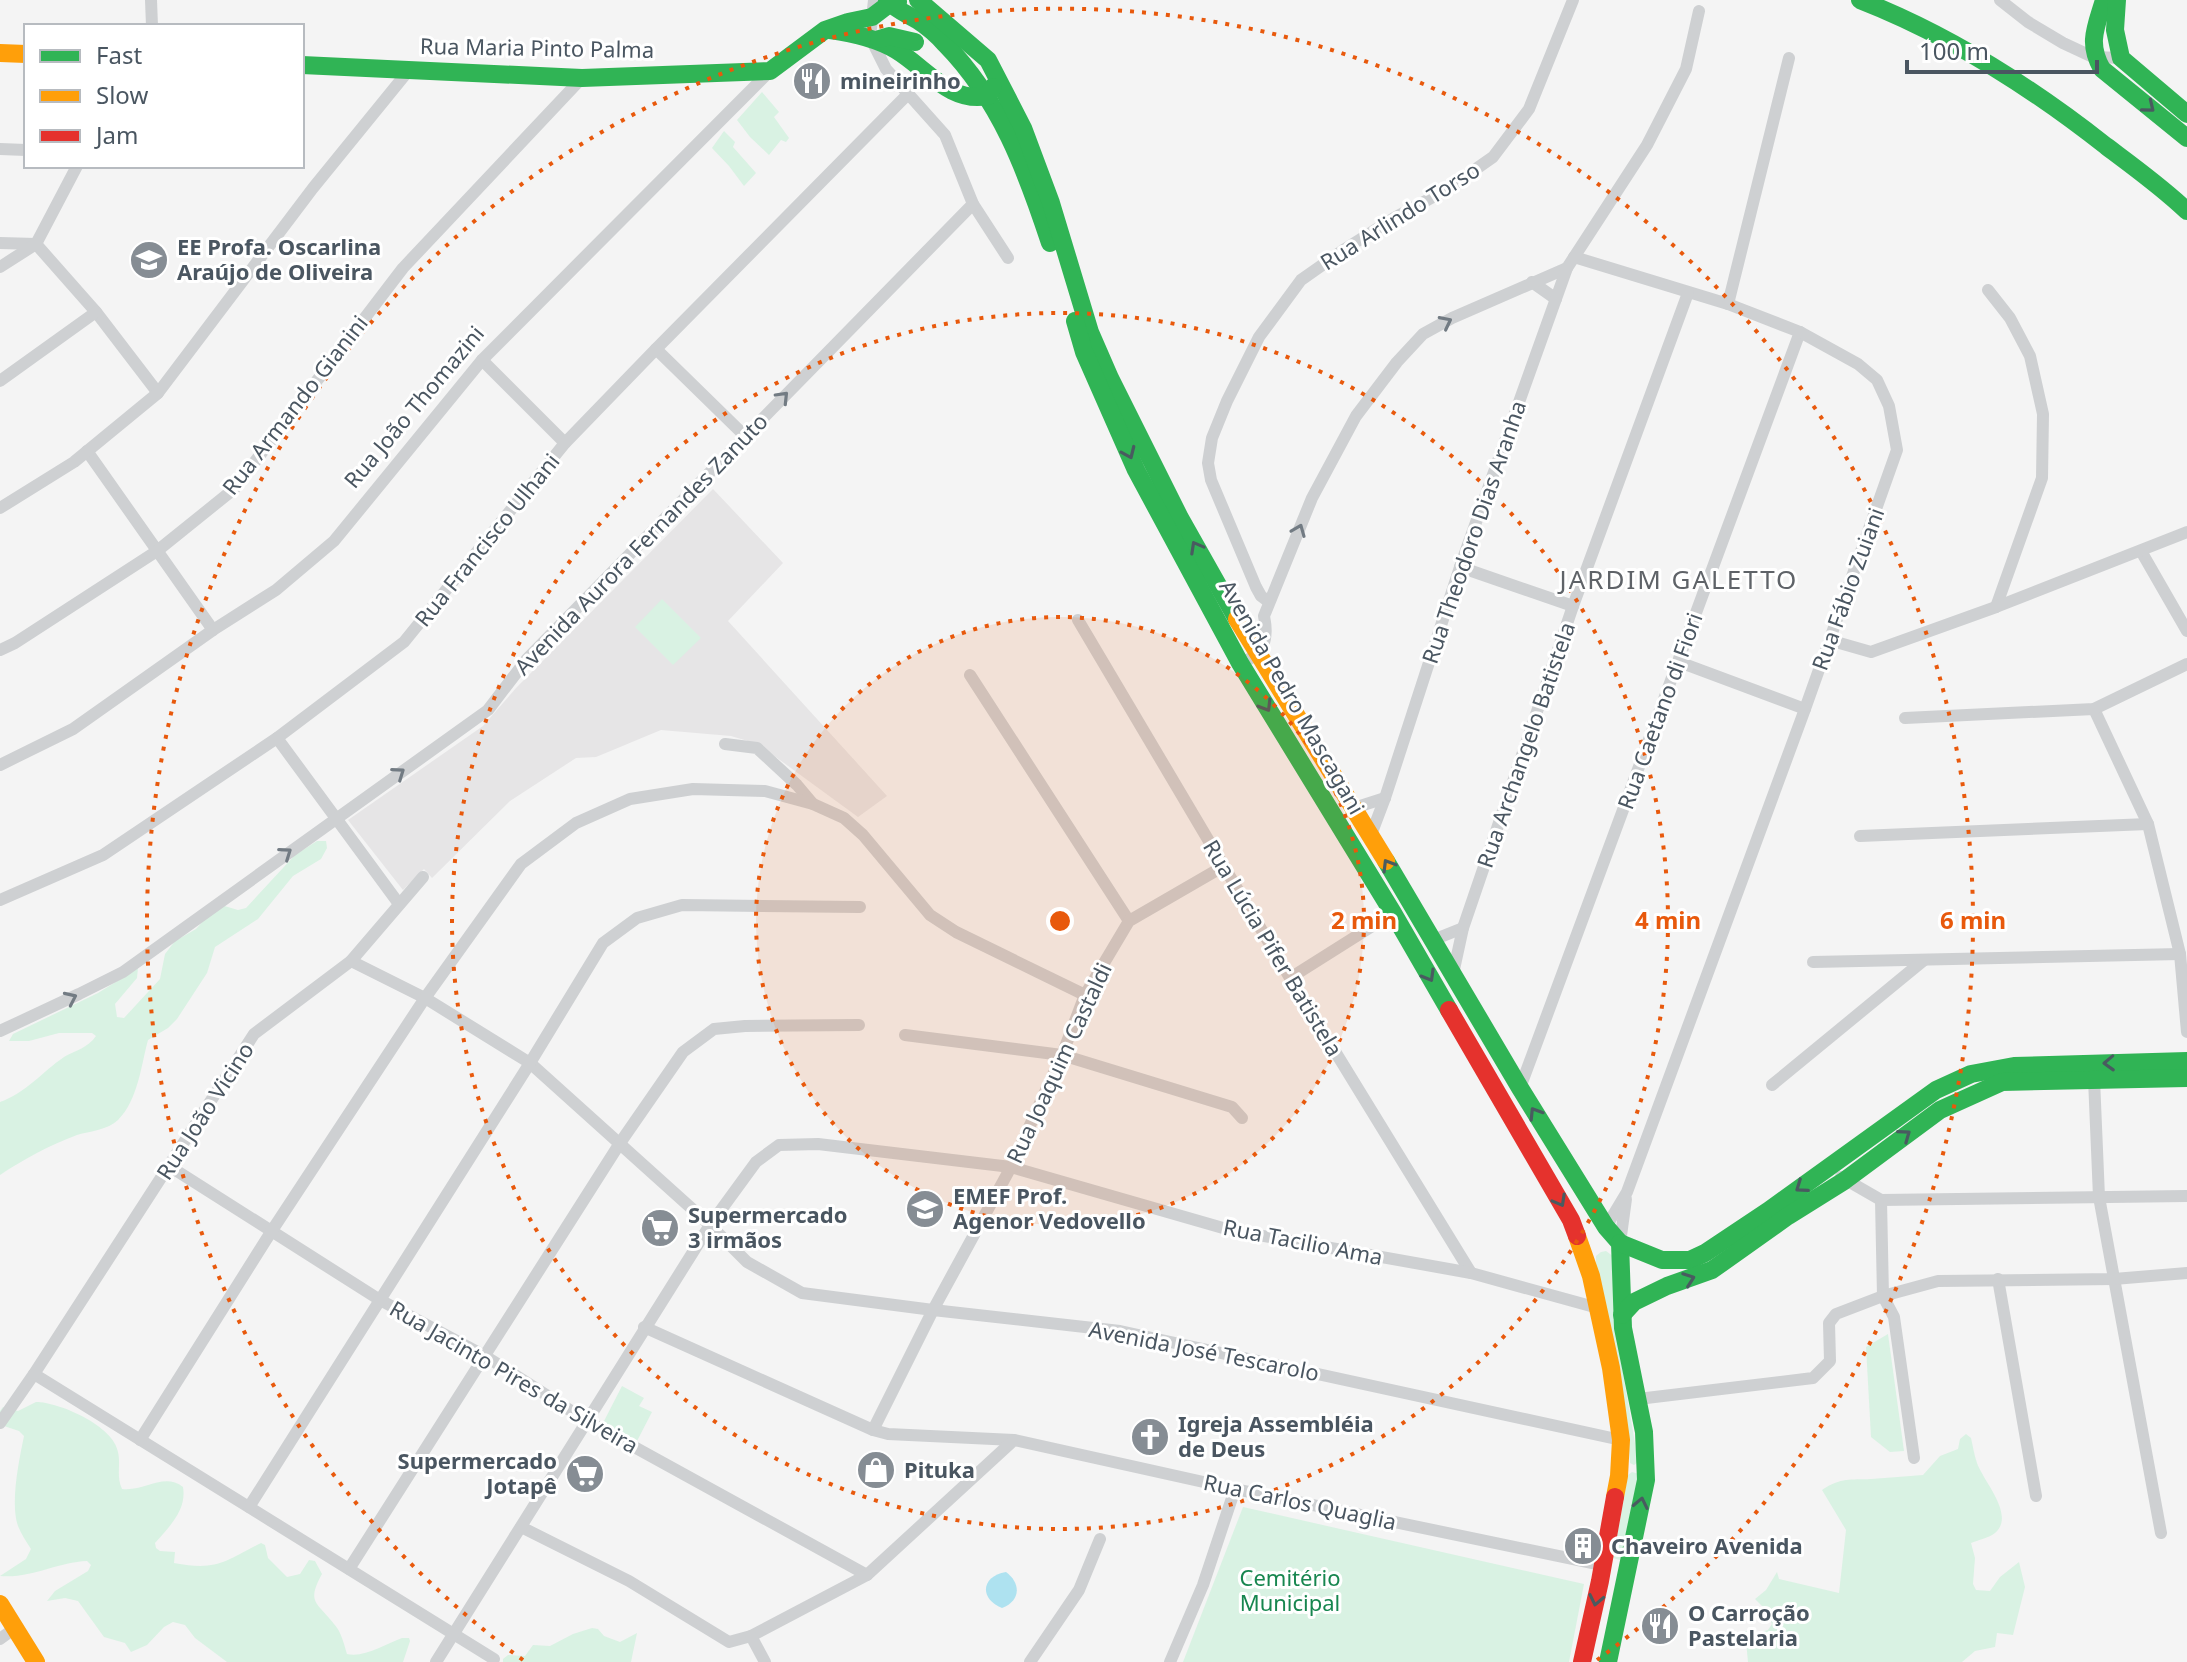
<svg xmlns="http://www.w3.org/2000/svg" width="2187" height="1662" viewBox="0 0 2187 1662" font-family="'Noto Sans',sans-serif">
  <rect width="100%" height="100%" fill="#f4f4f4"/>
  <!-- education -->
  <polygon fill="#e6e5e6" points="713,489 783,563 728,621 887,796 858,817 758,744 731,736 661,730 596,757 576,758 510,801 432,878 424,869 403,890 348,820 483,726 516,688"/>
  <!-- green -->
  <g fill="#d9f2e3">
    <polygon points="762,92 779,112 774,117 789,138 786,142 781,140 769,155 750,137 737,120"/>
    <polygon points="724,131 735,142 733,147 756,173 744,186 729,166 712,148"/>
    <polygon points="662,599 701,638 673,665 635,627"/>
    <path d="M317 841H326L327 848 321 859 293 876 258 919 215 947 207 973 177 1019 168 1028 148 1040C141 1066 138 1100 118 1120 108 1130 90 1131 77 1135 50 1145 24 1159 0 1175V1102C26 1093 42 1072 64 1057 76 1050 88 1048 96 1036L92 1033H59L29 1041H9L13 1034 98 993 138 968 137 978 115 1004 117 1017 124 1018 160 979 165 954 175 941 196 929 212 911 221 905 238 910 246 908 295 855Z"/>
    <polygon points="1606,1251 1614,1257 1615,1326 1637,1455 1638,1462 1634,1465 1630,1463 1627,1420 1596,1264 1596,1256 1601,1252"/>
    <polygon points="1888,1334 1904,1451 1890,1452 1871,1437 1866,1347"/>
    <polygon points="622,1386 644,1398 639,1406 652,1412 637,1441 603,1423"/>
    <path d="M36 1402C59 1402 114 1426 118 1452 121 1465 116 1476 122 1489 144 1492 164 1472 183 1487 187 1510 169 1527 155 1543L156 1548 160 1551 175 1552 174 1563C217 1571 224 1562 261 1543L265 1545 268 1558 287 1577 300 1574 309 1560 315 1561 322 1574C306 1603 317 1602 334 1624 341 1631 344 1644 347 1654 364 1658 386 1644 402 1638H409L410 1641 403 1662H227L195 1638 185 1625 173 1622 164 1627 147 1645 131 1652 125 1643 104 1637 78 1601 65 1598 47 1601 55 1591 88 1571 91 1565 87 1561C58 1562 30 1579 0 1576L26 1559 31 1549C26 1541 21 1534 18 1526 10 1504 19 1460 24 1436L19 1431 1 1425 0 1411 3 1407 18 1411Z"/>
    <path d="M1966 1434 1971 1438C1973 1446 1974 1455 1977 1463 1983 1481 2016 1515 1995 1533 1989 1538 1978 1540 1971 1543L1975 1558 1973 1584 1976 1590 1990 1591 2000 1577 2019 1562 2025 1587 2013 1635 1997 1633 1995 1647 1975 1651 1962 1662H1748L1745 1631 1757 1633 1768 1630 1772 1624 1766 1610 1755 1599 1766 1590 1777 1572 1779 1579 1839 1593 1846 1530 1822 1490C1841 1477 1851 1480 1871 1479 1889 1478 1906 1476 1923 1475L1940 1456 1958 1449 1960 1439Z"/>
    <polygon points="1632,1472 1639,1474 1620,1560 1613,1558 1628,1475"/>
    <polygon points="1243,1507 1584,1584 1569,1662 1183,1662"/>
    <polygon points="592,1628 598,1629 604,1636 620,1642 637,1633 631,1662 503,1662 503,1659 508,1655 525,1656 533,1645 550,1646 573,1634"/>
  </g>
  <!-- water -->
  <path fill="#aee2f0" d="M1006 1572C1021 1583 1021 1601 1002 1608 979 1599 981 1576 1006 1572Z"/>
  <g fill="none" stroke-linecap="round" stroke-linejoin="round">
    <!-- street -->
    <g stroke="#ced0d2" stroke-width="12">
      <polyline points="151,0 152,26"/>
      <polyline points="874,0 870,37 886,69 945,135 973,204 1008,258"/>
      <polyline points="2000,0 2028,22 2063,43 2093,57 2121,58"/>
      <polyline points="0,149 26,150"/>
      <polyline points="0,243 36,244 96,312 158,393"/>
      <polyline points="1574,257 1728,304"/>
      <polyline points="0,267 36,244 77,166"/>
      <polyline points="1532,282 1556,299"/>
      <polyline points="1988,290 2010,318 2030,356 2043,414 2042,478 1996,607"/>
      <polyline points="656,349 745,436"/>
      <polyline points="482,360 565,443"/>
      <polyline points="0,381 96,312"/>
      <polyline points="87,451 213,630"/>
      <polyline points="0,508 74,462 158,393 313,188 409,70"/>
      <polyline points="2141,551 2187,631"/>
      <polyline points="1460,567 1573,606"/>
      <polyline points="1269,602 1261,596 1256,587 1211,480 1208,463 1212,438 1227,401 1259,337 1301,280 1345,249 1394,218 1446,190 1493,157 1529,109 1573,0"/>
      <polyline points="1078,620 1290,978 1471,1273"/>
      <polyline points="1829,640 1871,652 1996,607 2187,532"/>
      <polyline points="0,650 15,643 157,551 234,489 403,268 582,78"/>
      <polyline points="1679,662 1805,709"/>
      <path d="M1240 663C1264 655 1269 640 1264 616L1312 498 1356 416 1397 362 1423 334 1452 318 1567 268"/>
      <polyline points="970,675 1129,921"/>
      <polyline points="2094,709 2148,824 2180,954 2187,1032"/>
      <polyline points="1905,718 2094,709 2187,664"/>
      <polyline points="277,738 399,904"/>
      <polyline points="725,744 757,748 797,785 813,804"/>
      <polyline points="0,765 73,729 213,630 276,590 334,541 482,360 770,71"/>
      <polyline points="1354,808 1385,798"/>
      <polyline points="1371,835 1385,798 1460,567 1567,268 1647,145 1686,69 1699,11"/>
      <polyline points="1860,836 2148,824"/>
      <polyline points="0,900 103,855 277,738 404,642 565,443 656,349 908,94"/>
      <polyline points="1433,940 1463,928"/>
      <polyline points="351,961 425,998 530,1063 710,1225 747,1262 802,1293 933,1310 1120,1331 1621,1440"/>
      <polyline points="1813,962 2180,954"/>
      <polyline points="1453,974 1463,928 1573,606 1688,293"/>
      <polyline points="1290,978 1393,913"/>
      <polyline points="0,1031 79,994 123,972 488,710 527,659 973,204"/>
      <polyline points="905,1035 1062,1055 1232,1107 1242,1118"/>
      <polyline points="2094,1079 2099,1197 2161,1533"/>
      <polyline points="1772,1085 1924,960"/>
      <polyline points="1520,1088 1800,332"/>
      <polyline points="169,1166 380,1300 485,1356 587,1421 867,1575"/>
      <polyline points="1841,1177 1881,1200 2187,1196"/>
      <polyline points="1881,1200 1883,1296 1894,1317 1914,1458"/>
      <polyline points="1606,1227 1627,1192 1805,709 1897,450 1889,406 1877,380 1858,364 1800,332 1728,304 1789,58"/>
      <polyline points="1620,1243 1626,1199"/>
      <polyline points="1998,1279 2036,1496"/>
      <polyline points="644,1327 873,1430 888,1434 1014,1440"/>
      <polyline points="34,1374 494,1659"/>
      <polyline points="1638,1399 1813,1378 1830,1361 1829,1323 1836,1314 1883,1296 1938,1281 2114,1279 2187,1273"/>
      <polyline points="0,1423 34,1374 254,1034 351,961 423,877"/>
      <polyline points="873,1430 933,1310 1011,1167 1062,1055 1085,995 1129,921 1224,866"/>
      <polyline points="140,1440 271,1232 425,998 521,864 576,823 630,799 693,789 765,791 813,804 844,818 863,835 930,915 956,932 1085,995"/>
      <polyline points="249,1507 530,1063 603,943 637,918 682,905 860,907"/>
      <polyline points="521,1527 629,1581 729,1642 751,1636 867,1575 1014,1440 1235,1489 1602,1565"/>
      <polyline points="349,1569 620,1143 683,1052 714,1029 745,1026 859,1025"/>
      <polyline points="751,1636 765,1662"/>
      <polyline points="0,1639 15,1628"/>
      <polyline points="436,1662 710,1225 756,1162 779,1145 818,1144 1011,1167 1230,1230 1471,1273 1598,1308"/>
      <polyline points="1030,1662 1079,1590 1100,1539"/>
      <polyline points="1170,1662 1203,1585 1235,1489"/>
    </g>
    <!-- fast -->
    <g stroke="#30b455" stroke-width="18">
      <path d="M887 0C896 10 907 14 917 20 928 27 937 35 945 44 1000 100 1026 170 1050 243"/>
      <polyline points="918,0 988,60 1023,128 1051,203 1090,332 1110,378 1180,518 1237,619"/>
      <path d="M1860 0C1950 35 2031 87 2106 146 2134 167 2162 187 2187 211"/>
      <path d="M2104 0C2096 27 2087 43 2102 69L2187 138"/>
      <polyline points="2117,0 2115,30 2121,58 2187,114"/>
      <path d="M830 30C852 33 876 38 896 50 926 68 950 104 988 96L993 87"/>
      <polyline points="879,39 889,36 915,42"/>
      <polyline points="302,65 582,78 770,71 825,30 848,22 872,17 889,4 898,2"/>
      <polyline points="1075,321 1084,352 1136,470 1240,663 1393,913 1449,1010"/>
      <polyline points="1386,861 1520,1088 1606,1227 1620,1243 1623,1328 1644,1432 1646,1480 1608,1662"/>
      <polyline points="1620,1243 1662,1260 1690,1260 1705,1253 1768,1211 1936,1090 1971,1074 2014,1066 2187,1061"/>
      <polyline points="1622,1315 1634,1302 1667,1286 1712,1270 1788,1216 1844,1181 1940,1110 2002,1082 2187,1078"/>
    </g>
    <!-- slow -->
    <g stroke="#ff9f0a" stroke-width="18">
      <polyline points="0,53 26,54"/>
      <polyline points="1237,619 1386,861"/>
      <polyline points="1577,1236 1591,1276 1611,1368 1621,1440 1619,1476 1615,1497"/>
      <polyline points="0,1604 36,1662"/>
    </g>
    <!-- jam -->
    <g stroke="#e5322d" stroke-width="18">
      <polyline points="1449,1010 1571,1220 1577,1236"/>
      <polyline points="1582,1662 1600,1581 1615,1497"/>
    </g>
  </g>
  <!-- one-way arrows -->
  <defs><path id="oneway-chevron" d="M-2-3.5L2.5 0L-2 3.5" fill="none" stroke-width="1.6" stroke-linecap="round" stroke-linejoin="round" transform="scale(2)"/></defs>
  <g stroke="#495b60">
    <use href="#oneway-chevron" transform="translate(2149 107) rotate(39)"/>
    <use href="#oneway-chevron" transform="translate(1129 453) rotate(66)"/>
    <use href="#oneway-chevron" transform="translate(1196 547) rotate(-119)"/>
    <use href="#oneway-chevron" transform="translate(1266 706) rotate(59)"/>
    <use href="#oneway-chevron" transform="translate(1388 865) rotate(-121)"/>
    <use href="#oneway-chevron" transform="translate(1429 976) rotate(60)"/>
    <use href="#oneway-chevron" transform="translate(2109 1063) rotate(178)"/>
    <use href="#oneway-chevron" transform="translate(1535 1113) rotate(-122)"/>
    <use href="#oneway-chevron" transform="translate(1905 1135) rotate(-36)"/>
    <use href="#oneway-chevron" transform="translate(1801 1187) rotate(145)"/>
    <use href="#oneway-chevron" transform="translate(1560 1201) rotate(61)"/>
    <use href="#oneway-chevron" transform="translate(1689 1279) rotate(-20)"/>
    <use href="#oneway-chevron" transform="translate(1641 1503) rotate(-78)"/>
    <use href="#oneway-chevron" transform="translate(1596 1600) rotate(102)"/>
  </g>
  <g stroke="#727b83">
    <use href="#oneway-chevron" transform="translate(1446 322) rotate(-27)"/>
    <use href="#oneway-chevron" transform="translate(783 397) rotate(-46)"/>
    <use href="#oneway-chevron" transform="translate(1299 530) rotate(-68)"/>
    <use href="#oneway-chevron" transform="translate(399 773) rotate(-35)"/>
    <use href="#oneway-chevron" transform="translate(286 853) rotate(-35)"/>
    <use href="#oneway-chevron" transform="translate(71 998) rotate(-25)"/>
  </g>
  <!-- distance rings -->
  <circle cx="1060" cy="921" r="304" fill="#e8590c" fill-opacity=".12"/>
  <g fill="none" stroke="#e8590c" stroke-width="4" stroke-dasharray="4 8">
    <circle cx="1060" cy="921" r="304"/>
    <circle cx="1060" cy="921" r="608"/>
    <path d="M523 1660A913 913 0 1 1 1597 1660"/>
  </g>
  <!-- icons -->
  <defs>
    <g id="restaurant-disc" transform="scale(2)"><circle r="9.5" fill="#868d94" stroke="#fff"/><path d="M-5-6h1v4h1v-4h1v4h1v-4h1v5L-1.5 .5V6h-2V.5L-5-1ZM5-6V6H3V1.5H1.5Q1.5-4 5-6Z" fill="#fff"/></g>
    <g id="school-disc" transform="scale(2)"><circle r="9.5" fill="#868d94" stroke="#fff"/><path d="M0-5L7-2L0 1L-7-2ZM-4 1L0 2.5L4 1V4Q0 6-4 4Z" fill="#fff"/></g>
    <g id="supermarket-disc" transform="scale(2)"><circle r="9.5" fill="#868d94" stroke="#fff"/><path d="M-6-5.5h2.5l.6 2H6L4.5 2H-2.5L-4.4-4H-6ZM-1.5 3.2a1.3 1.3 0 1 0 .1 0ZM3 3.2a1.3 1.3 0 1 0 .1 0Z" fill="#fff"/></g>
    <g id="church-disc" transform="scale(2)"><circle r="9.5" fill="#868d94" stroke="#fff"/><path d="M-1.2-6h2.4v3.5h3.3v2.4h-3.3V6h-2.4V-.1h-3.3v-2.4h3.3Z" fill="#fff"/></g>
    <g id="shop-disc" transform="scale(2)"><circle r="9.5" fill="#868d94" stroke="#fff"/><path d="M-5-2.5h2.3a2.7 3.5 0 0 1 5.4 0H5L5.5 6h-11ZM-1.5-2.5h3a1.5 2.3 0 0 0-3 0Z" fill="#fff"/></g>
    <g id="building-disc" transform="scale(2)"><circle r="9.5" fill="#868d94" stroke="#fff"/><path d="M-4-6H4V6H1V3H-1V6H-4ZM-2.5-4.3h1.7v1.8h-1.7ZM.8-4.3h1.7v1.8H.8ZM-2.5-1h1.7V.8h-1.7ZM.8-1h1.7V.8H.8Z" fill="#fff"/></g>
  </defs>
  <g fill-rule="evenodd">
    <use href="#restaurant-disc" x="812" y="81"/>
    <use href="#school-disc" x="149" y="260"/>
    <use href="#school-disc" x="925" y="1209"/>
    <use href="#supermarket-disc" x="660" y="1228"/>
    <use href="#church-disc" x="1150" y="1437"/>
    <use href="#shop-disc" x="876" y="1470"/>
    <use href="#supermarket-disc" x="585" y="1474"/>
    <use href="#building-disc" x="1583" y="1546"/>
    <use href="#restaurant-disc" x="1660" y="1626"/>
  </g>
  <g text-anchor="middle" stroke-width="6" stroke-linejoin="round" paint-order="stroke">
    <!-- street labels -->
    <g font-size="22" fill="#4a5661" stroke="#fff">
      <text transform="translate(537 48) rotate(1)" y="8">Rua Maria Pinto Palma</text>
      <text transform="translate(1400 216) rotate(-32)" y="8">Rua Arlindo Torso</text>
      <text transform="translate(295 405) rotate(-52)" y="8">Rua Armando Gianini</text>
      <text transform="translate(414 407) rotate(-50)" y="8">Rua João Thomazini</text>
      <text transform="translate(1474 532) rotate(-71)" y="8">Rua Theodoro Dias Aranha</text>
      <text transform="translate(487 540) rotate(-51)" y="8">Rua Francisco Ulhani</text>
      <text transform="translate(641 544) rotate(-46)" y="8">Avenida Aurora Fernandes Zanuto</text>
      <text transform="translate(1848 589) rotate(-70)" y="8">Rua Fábio Zuiani</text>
      <text transform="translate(1292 697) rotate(60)" y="8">Avenida Pedro Mascagani</text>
      <text transform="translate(1660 711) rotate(-70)" y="8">Rua Caetano di Fiori</text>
      <text transform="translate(1526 745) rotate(-71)" y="8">Rua Archangelo Batistela</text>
      <text transform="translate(1273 948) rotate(59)" y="8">Rua Lúcia Pifer Batistela</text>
      <text transform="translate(1059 1063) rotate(-65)" y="8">Rua Joaquim Castaldi</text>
      <text transform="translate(205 1111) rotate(-57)" y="8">Rua João Vicino</text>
      <text transform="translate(1303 1242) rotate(11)" y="8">Rua Tacilio Ama</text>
      <text transform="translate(1204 1351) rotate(11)" y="8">Avenida José Tescarolo</text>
      <text transform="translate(514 1377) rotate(30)" y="8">Rua Jacinto Pires da Silveira</text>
      <text transform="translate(1300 1502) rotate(12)" y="8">Rua Carlos Quaglia</text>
    </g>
    <!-- poi labels -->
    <g font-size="22" font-weight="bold" fill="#4a5661" stroke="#fff" text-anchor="start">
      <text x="840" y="89">mineirinho</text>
      <text x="177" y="255">EE Profa. Oscarlina<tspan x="177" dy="25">Araújo de Oliveira</tspan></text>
      <text x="953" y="1204">EMEF Prof.<tspan x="953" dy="25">Agenor Vedovello</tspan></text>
      <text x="688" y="1223">Supermercado<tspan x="688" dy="25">3 irmãos</tspan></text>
      <text x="1178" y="1432">Igreja Assembléia<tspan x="1178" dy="25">de Deus</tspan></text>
      <text x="557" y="1469" text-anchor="end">Supermercado<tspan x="557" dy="25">Jotapê</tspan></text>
      <text x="904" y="1478">Pituka</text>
      <text x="1611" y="1554">Chaveiro Avenida</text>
      <text x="1688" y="1621">O Carroção<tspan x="1688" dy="25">Pastelaria</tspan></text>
    </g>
    <!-- park labels -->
    <g font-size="22" fill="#17864f" stroke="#fff">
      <text x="1290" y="1586">Cemitério<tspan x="1290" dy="25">Municipal</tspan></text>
    </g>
    <!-- quarter labels -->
    <g font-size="26" letter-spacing="2" fill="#5f6368" stroke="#fff">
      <text x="1679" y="589">JARDIM GALETTO</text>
    </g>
  </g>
  <circle cx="1060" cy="921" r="12" fill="#e8590c" stroke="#fff" stroke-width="4"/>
  <g font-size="24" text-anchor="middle" font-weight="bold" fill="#e8590c" stroke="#fff" stroke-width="6" stroke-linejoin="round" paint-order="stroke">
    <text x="1364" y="929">2 min</text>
    <text x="1668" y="929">4 min</text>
    <text x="1973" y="929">6 min</text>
  </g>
  <!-- legend -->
  <rect x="24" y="24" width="280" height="144" fill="#ffffff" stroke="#b7bbc0" stroke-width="2"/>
  <rect x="40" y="50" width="40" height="12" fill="#30b455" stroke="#b7bbc0" stroke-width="2"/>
  <text x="96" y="64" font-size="24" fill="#4a5661">Fast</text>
  <rect x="40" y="90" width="40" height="12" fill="#ff9f0a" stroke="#b7bbc0" stroke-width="2"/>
  <text x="96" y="104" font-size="24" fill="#4a5661">Slow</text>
  <rect x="40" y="130" width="40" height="12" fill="#e5322d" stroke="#b7bbc0" stroke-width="2"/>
  <text x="96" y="144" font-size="24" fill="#4a5661">Jam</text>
  <!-- scale -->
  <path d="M1907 60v12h190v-12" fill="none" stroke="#4a5661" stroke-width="4"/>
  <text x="1919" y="60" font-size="24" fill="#4a5661" stroke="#ffffff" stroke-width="6" paint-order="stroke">100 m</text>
</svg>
